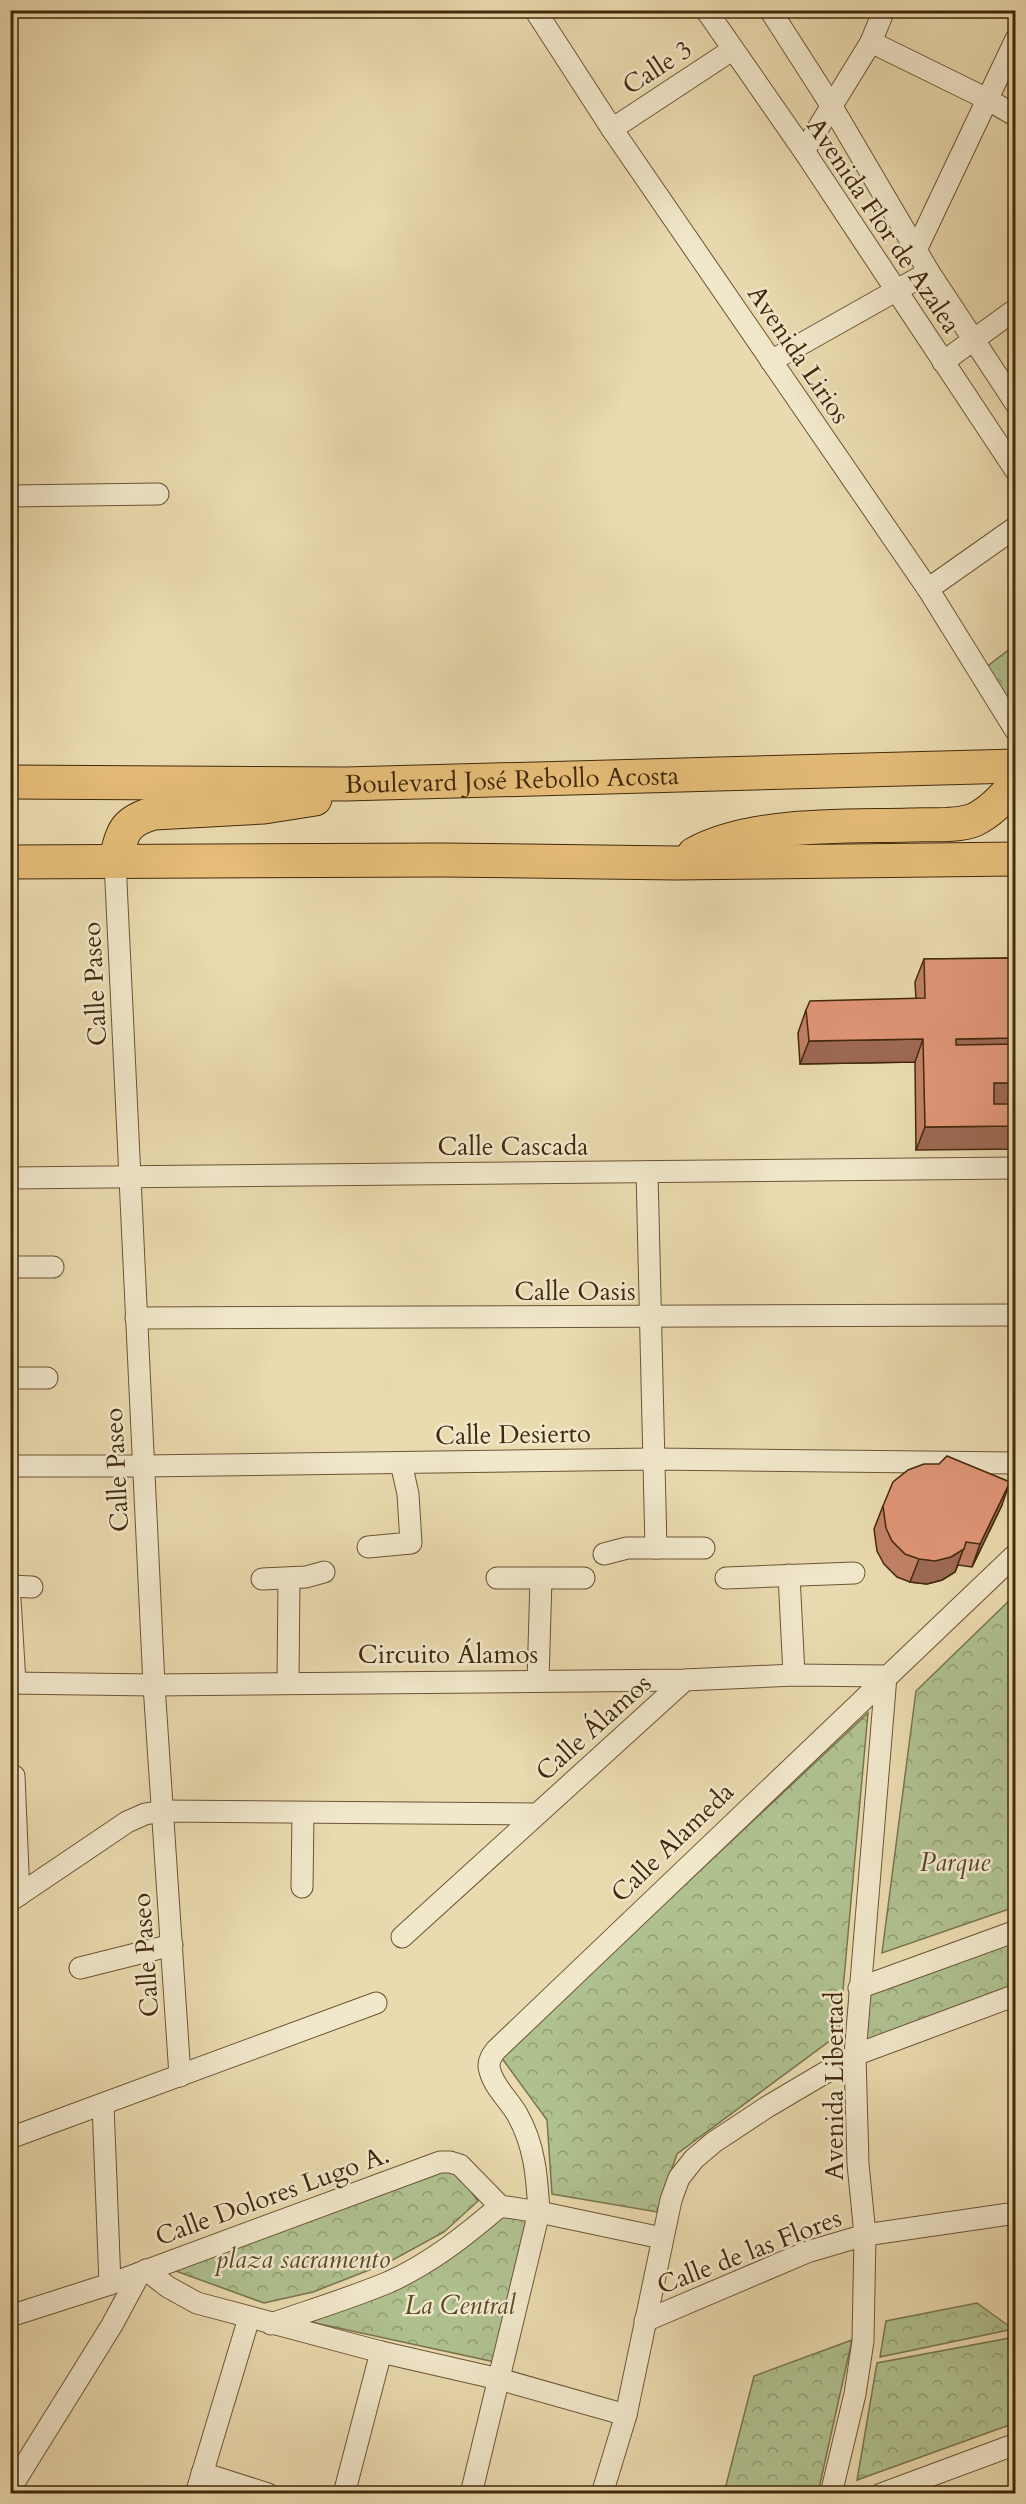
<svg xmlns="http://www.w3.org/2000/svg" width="1026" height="2504" viewBox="0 0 1026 2504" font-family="Cardo,serif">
  <defs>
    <pattern id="forest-crowns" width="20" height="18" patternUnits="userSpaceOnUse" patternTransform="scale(1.5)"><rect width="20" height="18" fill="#b0c190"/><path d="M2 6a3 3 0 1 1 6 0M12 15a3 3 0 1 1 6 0" fill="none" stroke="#919d74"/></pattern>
  </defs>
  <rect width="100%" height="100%" fill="#eadaaf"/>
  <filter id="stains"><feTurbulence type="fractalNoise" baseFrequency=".00333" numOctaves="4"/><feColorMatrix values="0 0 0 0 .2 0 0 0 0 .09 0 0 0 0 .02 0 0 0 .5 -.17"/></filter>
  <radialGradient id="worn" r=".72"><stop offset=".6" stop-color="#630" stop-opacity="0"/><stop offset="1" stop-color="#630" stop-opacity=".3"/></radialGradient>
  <!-- forest -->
  <g fill="url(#forest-crowns)" stroke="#79754e" stroke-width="1.5">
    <polygon points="1015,645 1015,713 985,668"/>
    <polygon points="1015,1595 1015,1907 882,1953 916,1691"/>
    <polygon points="868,1713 839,2034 677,2154 657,2212 552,2194 547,2120 501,2057"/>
    <polygon points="1015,1934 1015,1990 864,2046 864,1989"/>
    <polygon points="446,2169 461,2178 478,2201 444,2232 387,2263 313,2292 264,2303 173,2270"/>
    <polygon points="501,2211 531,2218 495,2362 306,2321"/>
    <polygon points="977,2303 1013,2329 880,2357 886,2321"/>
    <polygon points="1015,2337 1015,2423 857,2480 877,2363"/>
    <polygon points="852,2340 818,2493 724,2493 754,2376"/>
  </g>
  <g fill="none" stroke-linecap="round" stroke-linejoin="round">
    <!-- street casing -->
    <g stroke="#6c5534" stroke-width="23">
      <g id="street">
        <polyline points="535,10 612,129 928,589 1016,731"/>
        <polyline points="706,10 804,151 1016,471"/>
        <polyline points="770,10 831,105 929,272 1016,404"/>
        <polyline points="871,42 987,99 1016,116"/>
        <polyline points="612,129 732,50"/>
        <polyline points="804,151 871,42 884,10"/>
        <polyline points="916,250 1016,39"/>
        <polyline points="771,361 929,272"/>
        <polyline points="943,362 1016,309"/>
        <polyline points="10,496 158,494"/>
        <polyline points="928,589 1016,527"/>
        <polyline points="115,861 154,1685 180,2076"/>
        <polyline points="647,1172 656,1548"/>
        <polyline points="10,1178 1016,1168"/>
        <polyline points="10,1267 53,1267"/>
        <polyline points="136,1318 1016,1315"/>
        <polyline points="10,1378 47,1378"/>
        <polyline points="10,1466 143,1466 653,1459 1016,1463"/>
        <polyline points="368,1547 411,1543 408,1494 401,1463"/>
        <polyline points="604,1554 627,1548 704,1548"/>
        <polyline points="789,1575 794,1675"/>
        <polyline points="497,1578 584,1578"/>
        <polyline points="726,1578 854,1573"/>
        <polyline points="262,1579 306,1577 324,1572"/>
        <polyline points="10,1586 32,1587"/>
        <polyline points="10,1599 15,1683"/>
        <polyline points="538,1681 541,1579"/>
        <polyline points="10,1683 154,1685 685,1680 794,1675 886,1676 855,2055 858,2164 865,2235 863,2341 855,2394 831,2494"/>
        <polyline points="288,1683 289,1578"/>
        <polyline points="14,1776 19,1895"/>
        <polyline points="302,1887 303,1813"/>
        <polyline points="10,1901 127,1822 145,1814 163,1811 537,1814"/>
        <polyline points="402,1937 685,1680"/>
        <polyline points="80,1968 172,1945"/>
        <polyline points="859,1988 1016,1931"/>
        <polyline points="103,2105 110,2284"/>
        <polyline points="10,2138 376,2003"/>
        <polyline points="146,2270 168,2287 197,2303 381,2352 499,2379 626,2415"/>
        <polyline points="10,2316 110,2284 440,2162 450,2162 460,2165 500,2206 539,2212 662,2238"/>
        <polyline points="645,2321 807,2252 865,2235 1016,2213"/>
        <path d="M271 2324C311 2310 351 2298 389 2282 431 2263 466 2235 500 2206"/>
        <polyline points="202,2473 268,2494"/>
        <polyline points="10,2489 112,2325 140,2273"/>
        <polyline points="196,2494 249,2318"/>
        <polyline points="344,2494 381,2352"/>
        <path d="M471 2494 539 2212C537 2178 535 2145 517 2114 509 2100 494 2087 490 2071 487 2063 491 2056 496 2050L1016 1554"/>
        <polyline points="602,2494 626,2415 671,2200 679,2178 694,2159 714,2142 767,2107 855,2055 1016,1995"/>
        <polyline points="881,2494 1016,2444"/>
      </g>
    </g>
    <!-- primary casing -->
    <g stroke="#42290b" stroke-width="35">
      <g id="primary">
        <path id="s1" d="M10 782 346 784 1016 766"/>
        <path d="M694 854C752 822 845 827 910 825 930 824 956 827 974 820 991 812 1004 797 1016 784"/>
        <path d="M115 861C123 832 123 822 154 813L264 807 315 799"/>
        <polyline points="10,862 443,860 676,863 1016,859"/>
      </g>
    </g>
    <!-- street -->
    <use href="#street" stroke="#f1e7cb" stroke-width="21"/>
    <!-- primary -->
    <use href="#primary" stroke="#e5bd78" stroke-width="33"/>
  </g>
  <!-- wall -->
  <g fill="#c28167" stroke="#42290b" stroke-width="1.5">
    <polygon points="1016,958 916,1150 915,1062 800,1064 798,1033 806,1010 916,999 915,982 924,959"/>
    <polygon points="1002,1505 972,1567 958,1565 955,1572 942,1580 927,1584 910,1582 897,1577 884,1564 877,1551 874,1529 883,1506"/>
  </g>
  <!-- shaded-wall -->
  <g fill="#9e6954" stroke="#42290b" stroke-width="1.5">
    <polygon points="1016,1038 1016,1061 948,1062 956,1039"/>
    <polygon points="923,1039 915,1062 800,1064 809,1041"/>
    <polygon points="994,1083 1016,1083 1016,1106 985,1106"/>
    <polygon points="1016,1126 1016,1149 916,1150 925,1127"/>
    <polygon points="1010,1482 1002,1505 972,1567 980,1544"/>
    <polygon points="966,1542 955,1572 942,1580 927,1584 910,1582 919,1559"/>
  </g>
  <!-- building -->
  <g fill="#e19678" stroke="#42290b" stroke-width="1.5">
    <polygon points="1016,958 1016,1038 956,1039 956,1045 1016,1044 1016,1083 994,1083 994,1104 1016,1104 1016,1126 925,1127 923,1039 809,1041 806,1010 810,1001 925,998 924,959"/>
    <polygon points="947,1456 1010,1482 980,1544 966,1542 964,1549 951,1557 935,1561 919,1559 905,1554 892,1541 886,1528 883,1506 893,1482 908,1470 924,1464 939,1464"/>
  </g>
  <g text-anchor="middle" stroke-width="5" stroke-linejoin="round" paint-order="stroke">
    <!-- street labels -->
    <g font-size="26" fill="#42290b" stroke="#f1e7cb">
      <text transform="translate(657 67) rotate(-33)" y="9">Calle 3</text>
      <text transform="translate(884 225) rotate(56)" y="9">Avenida Flor de Azalea</text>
      <text transform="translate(799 354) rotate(56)" y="9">Avenida Lirios</text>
      <text dy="9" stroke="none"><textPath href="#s1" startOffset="502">Boulevard José Rebollo Acosta</textPath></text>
      <text transform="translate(94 984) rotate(-93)" y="9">Calle Paseo</text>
      <text x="513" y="1155">Calle Cascada</text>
      <text x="575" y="1300">Calle Oasis</text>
      <text transform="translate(513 1434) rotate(-1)" y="9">Calle Desierto</text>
      <text transform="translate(116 1470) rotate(-93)" y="9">Calle Paseo</text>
      <text x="448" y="1663">Circuito Álamos</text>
      <text transform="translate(593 1727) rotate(-42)" y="9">Calle Álamos</text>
      <text transform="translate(672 1842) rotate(-44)" y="9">Calle Alameda</text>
      <text transform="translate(145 1955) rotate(-94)" y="9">Calle Paseo</text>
      <text transform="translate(834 2086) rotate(-90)" y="9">Avenida Libertad</text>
      <text transform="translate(272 2195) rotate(-20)" y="9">Calle Dolores Lugo A.</text>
      <text transform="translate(749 2251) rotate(-21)" y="9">Calle de las Flores</text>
    </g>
    <!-- park labels -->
    <g font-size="26" font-style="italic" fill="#584726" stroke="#f1e7cb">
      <text x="955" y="1871">Parque</text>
      <text x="303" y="2268">plaza sacramento</text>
      <text x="460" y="2314">La Central</text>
    </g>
  </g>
  <!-- margin -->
  <rect width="1026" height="2504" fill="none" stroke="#eadaaf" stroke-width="36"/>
  <rect x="12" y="12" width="1002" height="2480" fill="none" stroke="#42290b" stroke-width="3"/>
  <rect x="18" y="18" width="990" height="2468" fill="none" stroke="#42290b" stroke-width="1.5"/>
  <rect width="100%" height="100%" filter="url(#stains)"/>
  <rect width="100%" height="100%" fill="url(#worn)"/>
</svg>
